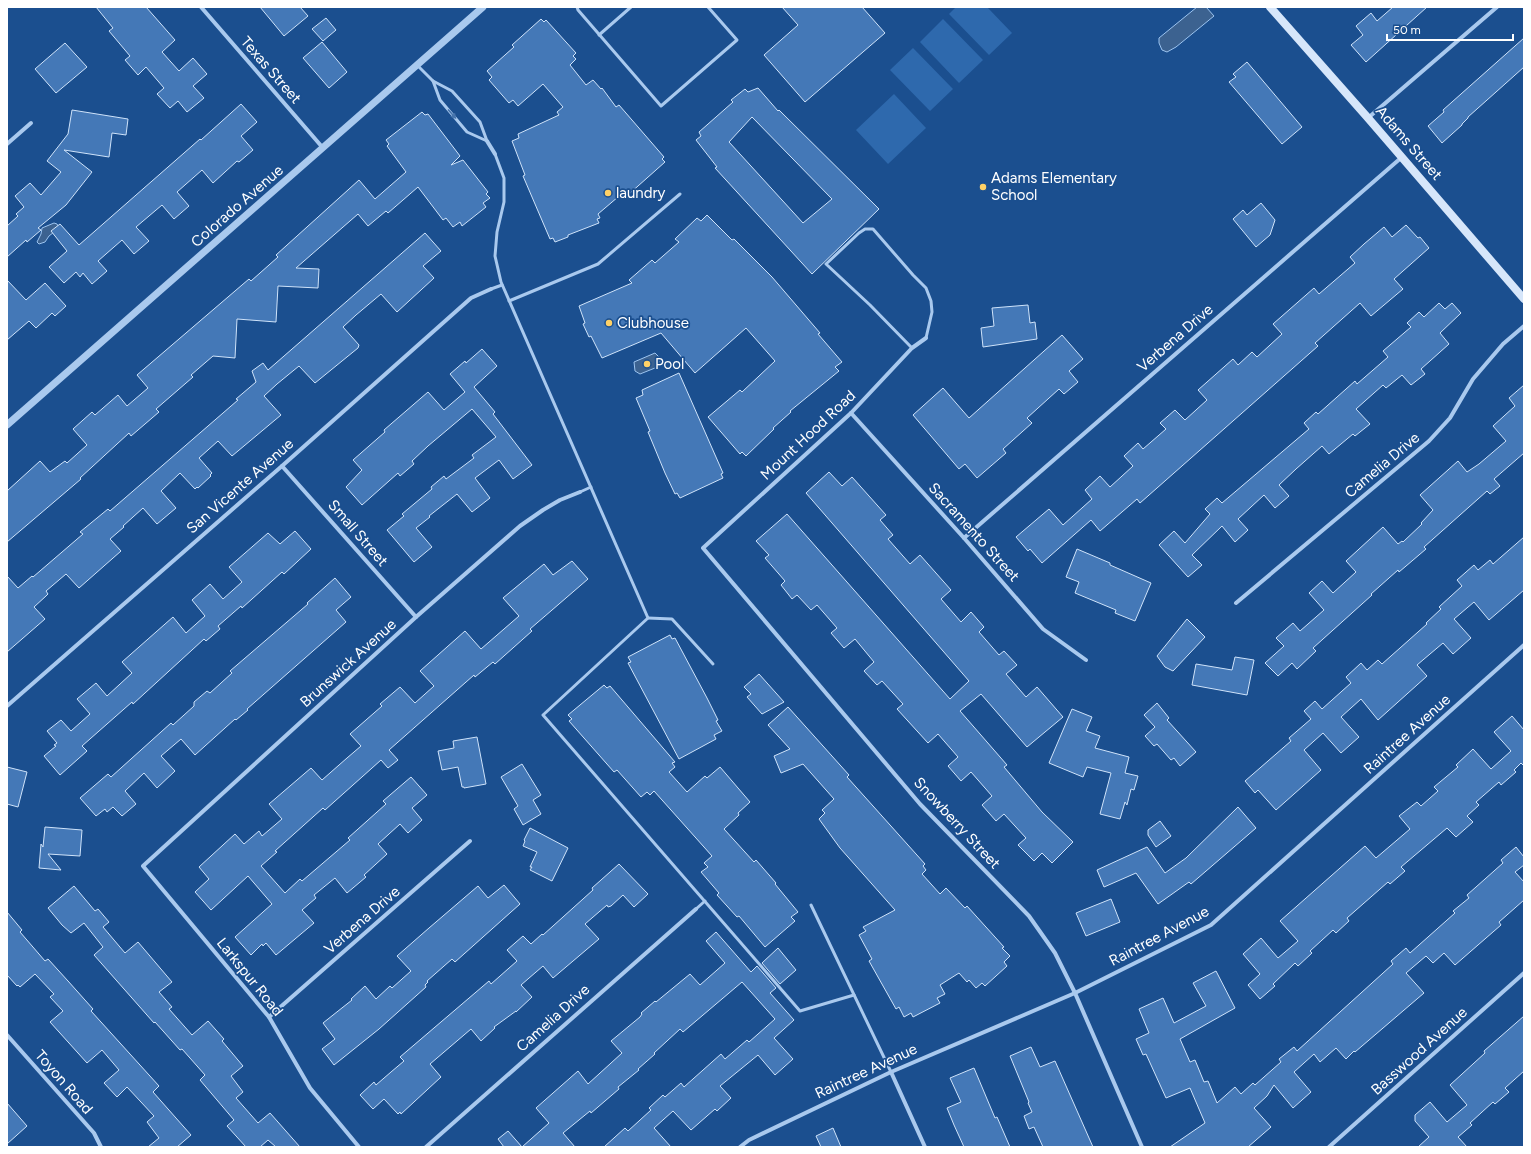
<svg xmlns="http://www.w3.org/2000/svg" width="1531" height="1154" viewBox="0 0 1531 1154" font-family="Figtree,sans-serif">
  <rect width="100%" height="100%" fill="#1b4f8f"/>
  <!-- green -->
  <g fill="#2e69ad">
    <polygon points="956,7 987,7 1012,33 989,55 949,14"/>
    <polygon points="943,19 983,60 959,83 920,42"/>
    <polygon points="913,48 953,89 930,111 890,70"/>
    <polygon points="894,94 926,128 888,164 856,130"/>
  </g>
  <!-- water -->
  <g fill="#3c6290" stroke="#9cc4f0">
    <polygon points="1197,7 1206,7 1214,16 1176,47 1167,52 1162,50 1159,43 1159,38"/>
    <polygon points="54,223 57,224 59,228 49,236 45,242 39,244 37,242 41,234 42,228"/>
    <polygon points="655,353 660,358 660,366 640,374 635,371 634,362"/>
  </g>
  <!-- building -->
  <g fill="#4478b7" stroke="#cfe3fa" fill-rule="evenodd">
    <polygon points="96,7 146,7 175,40 162,52 179,71 193,58 207,74 193,86 204,98 187,112 178,101 170,108 157,94 164,88 146,67 138,75 125,60 130,56 109,31 113,28"/>
    <polygon points="260,7 300,7 308,16 284,36"/>
    <polygon points="782,7 862,7 885,33 805,102 764,55 798,25"/>
    <polygon points="1393,7 1427,7 1366,62 1351,45 1363,35 1356,26 1371,13 1377,21"/>
    <polygon points="326,18 336,30 323,41 312,29"/>
    <polygon points="541,19 544,22 546,20 576,53 573,56 576,59 570,65 586,85 593,80 601,89 602,88 616,107 619,105 664,157 662,159 665,162 629,194 625,191 598,214 600,218 597,219 599,223 568,235 568,237 555,242 553,238 550,239 523,176 525,175 512,141 519,138 518,134 559,115 557,112 563,107 543,84 518,106 513,100 509,103 489,80 492,77 487,71 514,47 512,45"/>
    <polygon points="1524,38 1524,67 1468,117 1468,118 1462,124 1462,125 1442,143 1428,126 1444,112 1443,110"/>
    <polygon points="322,42 347,72 329,88 303,58"/>
    <polygon points="65,43 87,67 56,93 35,69"/>
    <polygon points="1247,62 1302,127 1282,144 1229,82 1236,77 1233,74"/>
    <path d="M758 88 778 111 779 110 879 209 812 274 715 168 717 167 696 140 701 136 699 132 733 102 731 100 745 89 748 92ZM752 117 832 199 803 223 729 142Z"/>
    <polygon points="241,104 257,122 241,136 253,150 239,162 237,161 213,183 202,170 177,192 189,206 174,219 162,205 136,227 149,241 134,254 122,240 98,261 107,271 92,284 83,273 80,277 76,272 64,283 49,267 67,251 51,231 60,224 79,245 200,139 201,140"/>
    <polygon points="72,110 128,119 126,135 112,133 109,157 64,150 92,172 66,205 38,228 41,230 27,242 26,240 7,257 7,226 18,216 16,214 24,207 15,196 30,183 41,195 61,172 47,161 68,134"/>
    <polygon points="422,112 425,115 428,114 460,156 451,165 463,160 488,192 486,194 490,198 483,203 486,207 462,226 460,222 453,227 446,218 443,220 418,187 388,213 386,211 368,226 358,214 296,268 319,269 318,288 278,286 276,322 237,319 235,358 213,356 191,375 193,377 156,409 159,412 131,436 129,433 80,478 81,479 7,542 7,491 40,461 50,472 65,461 67,463 87,445 73,429 92,412 95,415 118,395 127,406 148,388 137,375 249,279 251,281 278,257 276,255 359,180 375,199 406,172 387,146 389,144 386,140"/>
    <polygon points="1261,203 1275,220 1270,235 1256,247 1233,219 1243,210 1247,215"/>
    <polygon points="707,215 732,240 734,239 772,277 820,333 818,334 842,362 835,367 839,371 790,411 791,412 773,428 774,429 746,456 742,452 740,454 708,417 740,390 742,392 775,361 746,328 695,373 661,333 602,358 591,336 589,337 583,324 585,323 579,306 632,283 629,280 652,260 655,263 679,242 675,239 697,218 701,221"/>
    <polygon points="1406,225 1418,238 1420,237 1429,248 1394,279 1403,289 1371,316 1360,303 1315,343 1318,346 1140,503 1137,499 1100,531 1091,520 1042,563 1030,549 1028,551 1016,537 1049,509 1063,525 1092,499 1085,490 1100,476 1110,487 1133,466 1124,456 1138,443 1143,449 1166,429 1160,423 1175,410 1185,420 1207,400 1198,390 1233,359 1238,365 1252,352 1257,357 1282,334 1273,324 1314,288 1319,294 1355,263 1350,257 1364,244 1384,227 1392,237"/>
    <polygon points="425,233 441,251 423,266 434,278 397,312 381,294 356,315 343,327 359,345 358,348 315,383 299,366 277,384 264,396 281,415 232,456 218,441 199,458 212,473 210,475 211,476 198,488 197,487 195,489 180,473 161,491 176,508 157,524 143,508 123,526 124,527 110,539 121,551 79,588 66,574 46,591 48,594 46,596 34,607 45,619 7,652 7,576 18,588 32,576 33,577 83,534 80,532 108,509 110,511 238,400 236,399 256,382 252,371 263,363 268,370"/>
    <polygon points="7,280 26,300 45,283 66,306 55,316 52,313 36,328 29,321 7,340"/>
    <polygon points="1439,303 1445,309 1452,303 1461,313 1440,333 1449,344 1421,369 1425,374 1411,385 1402,375 1386,388 1383,385 1356,409 1370,424 1355,436 1353,434 1329,454 1322,446 1296,469 1279,485 1289,496 1275,508 1264,495 1238,519 1248,530 1235,542 1222,526 1192,555 1202,565 1188,577 1159,545 1174,531 1185,543 1210,514 1205,509 1217,498 1222,503 1309,429 1304,423 1316,412 1318,414 1355,381 1357,384 1388,357 1383,351 1411,327 1407,323 1419,312 1424,317"/>
    <polygon points="1028,305 1030,323 1035,322 1037,339 983,347 981,328 994,326 992,308"/>
    <polygon points="1062,335 1083,359 1069,371 1078,382 1064,394 1059,389 1027,418 1032,423 1003,449 1006,453 977,478 965,464 959,469 913,415 943,388 969,418"/>
    <polygon points="482,349 497,366 474,387 495,412 493,414 532,465 513,479 499,460 475,478 490,498 472,512 457,494 429,516 430,517 416,528 432,547 414,562 387,530 404,516 402,514 432,489 431,487 444,476 446,479 474,458 472,455 496,437 472,409 428,446 412,461 414,464 400,476 398,473 362,505 346,487 362,470 353,460 385,432 384,430 428,392 444,410 465,392 450,374 465,361 466,363"/>
    <polygon points="679,373 723,473 721,474 723,478 680,498 677,493 675,494 665,473 648,432 650,431 636,398 643,395 642,390"/>
    <polygon points="1524,385 1524,453 1494,479 1500,486 1490,494 1487,491 1424,547 1426,549 1399,572 1398,570 1371,594 1372,595 1313,648 1316,651 1297,669 1292,663 1278,676 1265,663 1284,646 1276,638 1293,623 1300,631 1324,610 1309,593 1322,581 1333,593 1356,572 1346,561 1383,527 1398,544 1402,541 1403,542 1422,524 1421,523 1433,510 1420,495 1458,461 1467,472 1479,464 1506,441 1493,426 1515,406 1509,398"/>
    <polygon points="829,472 842,486 852,477 886,515 880,520 893,535 888,539 910,564 920,555 951,590 941,599 961,622 971,612 984,627 979,632 999,655 1004,651 1017,665 1006,674 1026,697 1037,687 1063,717 1027,747 981,694 960,711 1007,765 1004,767 1042,812 1073,842 1052,863 1042,853 1034,861 1018,845 1026,838 1004,814 996,821 982,805 992,796 971,772 961,781 948,766 958,757 938,734 928,743 897,709 903,704 882,681 877,685 864,671 874,662 855,639 844,648 831,633 837,628 817,605 811,610 797,595 792,599 781,585 785,581 765,558 769,555 756,541 787,514 950,699 969,681 806,493"/>
    <polygon points="295,531 311,549 284,574 282,572 242,608 241,606 218,626 220,629 206,641 204,639 133,704 132,702 82,746 87,751 60,775 44,756 56,746 54,745 57,743 47,731 61,720 71,731 90,714 77,699 96,683 107,696 132,673 122,662 173,617 186,633 205,616 192,600 210,584 223,599 242,582 229,567 268,533 280,544"/>
    <polygon points="1524,537 1524,590 1489,620 1474,602 1454,619 1471,638 1453,654 1443,643 1417,665 1427,676 1378,720 1361,699 1341,717 1359,737 1341,753 1323,733 1304,750 1321,770 1276,810 1258,790 1255,793 1245,781 1291,741 1289,738 1311,719 1304,711 1315,701 1322,709 1351,683 1346,677 1361,663 1367,670 1378,660 1382,664 1427,624 1426,623 1441,609 1439,607 1462,586 1457,580 1474,565 1478,570 1490,560 1493,564"/>
    <polygon points="1077,549 1110,563 1110,565 1151,583 1135,621 1115,613 1116,610 1075,593 1079,582 1066,577"/>
    <polygon points="572,561 588,579 530,629 532,631 495,664 493,662 475,677 474,675 389,750 398,760 388,768 381,760 325,810 323,808 275,851 277,852 261,866 285,893 300,879 302,881 350,840 348,838 386,804 383,801 411,777 427,795 412,808 422,820 408,833 400,824 378,844 387,854 364,875 366,877 347,893 335,878 314,895 316,898 302,910 314,923 276,955 266,943 263,946 262,944 251,955 235,937 272,904 248,876 211,910 195,892 209,879 199,867 235,834 244,844 259,831 262,836 282,819 269,804 311,768 322,780 347,758 361,746 350,734 382,706 380,704 400,687 415,703 434,686 420,671 465,631 481,649 519,616 503,598 544,564 553,575"/>
    <polygon points="335,578 351,597 336,610 346,622 247,709 248,710 236,720 235,719 195,755 181,739 161,756 175,771 157,788 144,773 125,791 136,804 122,816 113,807 107,812 105,809 96,816 80,798 108,774 111,777 171,723 173,725 194,706 194,702 207,691 210,693 232,673 230,671 308,604 307,603"/>
    <polygon points="1187,619 1205,637 1173,671 1165,667 1157,656"/>
    <polygon points="670,635 672,639 675,638 707,698 718,720 716,721 722,731 714,735 716,739 679,759 628,663 631,662 628,657"/>
    <polygon points="1235,657 1254,660 1247,695 1192,685 1196,664 1232,670"/>
    <polygon points="759,674 784,702 762,714 747,697 751,694 744,687"/>
    <polygon points="604,685 607,688 610,686 675,762 672,763 675,767 669,772 687,792 705,776 707,778 720,767 750,802 738,813 739,815 724,829 754,862 756,860 776,883 775,884 798,912 791,917 795,921 765,947 739,916 737,917 717,895 719,893 701,872 708,867 704,863 712,856 654,791 650,795 647,792 641,797 617,770 614,772 569,721 572,719 568,715"/>
    <polygon points="1157,703 1169,718 1167,720 1196,752 1180,766 1174,758 1171,760 1157,744 1154,746 1145,736 1155,727 1144,715"/>
    <polygon points="788,707 849,775 847,777 925,864 923,866 926,870 922,874 940,894 946,888 965,908 967,906 1004,947 1002,948 1010,956 1004,962 1007,966 985,986 982,983 976,988 969,980 967,982 959,973 940,985 945,994 937,998 940,1003 913,1017 911,1013 904,1017 899,1007 896,1009 869,961 872,959 859,935 866,931 863,927 895,910 840,848 819,819 825,813 822,810 834,799 803,764 781,773 774,756 790,749 768,725"/>
    <polygon points="1072,709 1092,717 1086,731 1100,736 1095,748 1129,757 1125,773 1138,776 1134,790 1131,789 1127,805 1125,802 1120,819 1100,814 1111,773 1087,767 1083,777 1049,763"/>
    <polygon points="1512,716 1524,730 1524,766 1521,763 1514,770 1516,772 1501,785 1499,782 1476,802 1479,805 1467,816 1473,822 1456,837 1447,828 1401,867 1405,871 1390,884 1388,882 1347,918 1349,921 1336,933 1333,930 1310,951 1312,953 1298,966 1295,963 1273,984 1275,986 1260,999 1248,985 1260,974 1243,954 1261,938 1278,958 1298,941 1280,921 1365,846 1376,858 1410,829 1399,816 1417,802 1421,806 1438,791 1434,787 1458,767 1456,765 1473,749 1491,769 1511,751 1494,732"/>
    <polygon points="477,737 486,784 464,788 464,787 462,787 458,767 442,770 438,751 454,748 453,741"/>
    <polygon points="522,764 541,795 533,800 541,814 523,825 514,809 518,806 501,777"/>
    <polygon points="7,767 27,772 18,807 7,804"/>
    <polygon points="1238,807 1256,828 1191,884 1189,882 1158,904 1136,873 1104,887 1097,870 1147,847 1165,873 1186,858"/>
    <polygon points="1160,821 1171,836 1156,847 1148,835 1148,830"/>
    <polygon points="45,827 82,830 80,856 48,854 61,870 39,868 41,844 43,847"/>
    <polygon points="530,828 568,848 552,881 530,870 532,867 530,867 537,852 523,846 525,841 524,840"/>
    <polygon points="1516,847 1524,857 1524,865 1515,872 1524,882 1524,900 1499,922 1501,925 1455,965 1444,953 1433,963 1426,956 1406,973 1424,993 1355,1052 1354,1051 1346,1059 1336,1048 1320,1062 1314,1054 1294,1072 1311,1092 1293,1108 1274,1085 1267,1096 1254,1108 1271,1127 1248,1147 1170,1147 1205,1123 1190,1088 1166,1098 1146,1054 1143,1055 1136,1039 1149,1033 1139,1009 1163,998 1174,1023 1206,1006 1193,983 1216,971 1235,1008 1180,1039 1190,1062 1195,1060 1204,1082 1208,1081 1217,1103 1235,1087 1241,1094 1253,1083 1255,1085 1281,1062 1279,1059 1294,1047 1297,1051 1393,964 1391,961 1406,948 1410,953 1455,913 1453,911 1469,898 1467,895 1503,863 1501,860"/>
    <polygon points="619,864 648,894 634,907 623,895 611,906 608,907 607,905 585,924 599,939 553,978 543,966 521,985 532,997 516,1012 516,1011 494,1027 495,1028 481,1041 471,1029 430,1064 441,1077 401,1114 400,1112 398,1114 384,1099 373,1109 360,1095 374,1082 376,1085 391,1072 404,1061 400,1057 489,981 491,984 517,961 507,950 523,936 531,944 542,934 543,935 593,890 592,888"/>
    <polygon points="504,885 520,904 455,962 452,959 427,981 428,982 425,985 426,987 379,1029 334,1065 322,1049 335,1039 323,1023 352,1000 351,999 365,986 376,999 390,986 392,988 411,971 397,956 429,928 478,886 488,898"/>
    <polygon points="74,886 95,911 98,909 109,922 103,927 125,953 138,942 172,982 159,992 172,1007 169,1009 192,1035 208,1021 224,1039 222,1041 243,1066 231,1076 243,1092 236,1098 258,1123 270,1113 300,1147 276,1147 268,1140 260,1147 246,1147 227,1126 234,1120 200,1080 205,1075 182,1049 180,1050 155,1022 154,1023 94,955 103,947 84,923 71,933 62,925 48,908"/>
    <polygon points="1111,899 1120,922 1086,936 1076,913"/>
    <polygon points="7,912 22,930 20,932 45,961 48,959 68,981 93,1009 91,1011 159,1086 153,1092 191,1135 177,1147 148,1147 159,1138 147,1122 154,1116 127,1087 117,1097 104,1083 119,1070 102,1050 87,1063 50,1022 63,1011 50,997 54,994 35,974 20,987 18,985 17,986 7,975"/>
    <polygon points="716,932 751,972 757,966 776,988 770,993 794,1020 774,1038 793,1059 775,1075 758,1055 720,1086 731,1098 717,1111 715,1109 691,1130 673,1111 654,1128 671,1147 604,1147 625,1128 628,1131 651,1110 649,1108 663,1095 665,1097 681,1083 684,1087 721,1054 725,1059 747,1040 749,1042 775,1019 742,982 683,1032 680,1029 654,1053 655,1054 638,1069 639,1070 618,1087 619,1089 591,1113 590,1111 563,1133 575,1147 504,1147 498,1139 508,1131 522,1147 549,1123 536,1108 578,1071 588,1084 622,1053 611,1041 640,1017 642,1014 641,1013 655,1001 656,1002 690,974 700,985 725,963 706,941"/>
    <polygon points="778,948 796,970 780,984 762,963"/>
    <polygon points="1524,1016 1524,1071 1505,1088 1509,1092 1495,1104 1493,1102 1470,1123 1472,1125 1458,1137 1467,1147 1418,1147 1429,1137 1415,1121 1415,1115 1430,1102 1447,1122 1467,1105 1450,1085 1485,1053 1484,1051"/>
    <polygon points="1031,1047 1040,1067 1055,1061 1093,1147 1043,1147 1034,1127 1029,1129 1024,1116 1032,1112 1028,1103 1029,1102 1010,1056"/>
    <polygon points="974,1068 995,1118 997,1117 1010,1147 964,1147 954,1125 947,1108 961,1102 950,1078"/>
    <polygon points="7,1103 27,1126 7,1144"/>
    <polygon points="833,1128 841,1147 821,1147 816,1136"/>
  </g>
  <g fill="none" stroke-linecap="round" stroke-linejoin="round">
    <!-- service -->
    <g stroke="#a9c9ee" stroke-width="3">
      <polyline points="577,7 578,10 661,106 737,40 708,7"/>
      <polyline points="599,35 631,7"/>
      <polyline points="417,65 433,81 452,91 480,122 487,141"/>
      <polyline points="433,81 440,100 467,132 487,141"/>
      <polyline points="495,154 504,178 504,202 497,232 495,256 501,282 648,618 543,715 800,1011 854,995"/>
      <polyline points="491,289 502,285"/>
      <polyline points="509,301 598,264 680,194"/>
      <polyline points="912,348 870,305 826,264 859,233 865,229 873,229 913,275 926,288 931,301 932,312 926,338"/>
      <polyline points="580,492 591,487"/>
      <polyline points="648,618 672,619 713,664"/>
      <polyline points="811,905 891,1072"/>
      <polyline points="696,909 705,901"/>
    </g>
    <!-- minor -->
    <g stroke="#a9c9ee" stroke-width="4">
      <polyline points="201,7 323,148"/>
      <polyline points="1368,118 1497,7"/>
      <polyline points="487,141 495,154"/>
      <polyline points="7,144 31,123"/>
      <polyline points="926,338 912,348 851,413 703,548 920,804 1029,916 1055,953 1075,993 1142,1147"/>
      <polyline points="851,413 964,538 1043,629 1086,660"/>
      <polyline points="282,466 416,617"/>
      <polyline points="964,538 1402,157"/>
      <polyline points="1236,603 1429,441 1450,418 1473,379 1503,344 1524,326"/>
      <polyline points="7,706 282,466 471,298 491,289"/>
      <polyline points="269,1017 470,841"/>
      <polyline points="7,1035 94,1133 101,1147"/>
      <polyline points="891,1072 925,1147"/>
      <polyline points="359,1147 310,1088 269,1017 143,866 416,617 520,526 543,510 560,500 580,492"/>
      <polyline points="426,1147 696,909"/>
      <polyline points="740,1147 749,1140 891,1072 1075,993 1211,925 1524,645"/>
      <polyline points="1329,1147 1524,973"/>
    </g>
    <!-- tertiary -->
    <polyline stroke="#a9c9ee" stroke-width="7" points="7,425 483,7"/>
    <!-- secondary -->
    <polyline stroke="#d6e6fa" stroke-width="8" points="1270,7 1368,118 1524,299"/>
  </g>
  <!-- one-way arrows -->
  <defs><path id="oneway-solid" d="M-6-.8H1V-3.2L6.5 0L1 3.2V.8H-6Z"/></defs>
  <use fill="#4674ac" href="#oneway-solid" transform="translate(452 114) rotate(49)"/>
  <!-- markers -->
  <g fill="#ffd166" stroke="#1b4f8f" stroke-width="1.5">
    <circle cx="983" cy="187" r="4"/>
    <circle cx="608" cy="193" r="4"/>
    <circle cx="609" cy="323" r="4"/>
    <circle cx="647" cy="364" r="4"/>
  </g>
  <g text-anchor="middle" stroke-width="3.5" stroke-linejoin="round" paint-order="stroke">
    <!-- street labels -->
    <g font-size="15" fill="#fff" stroke="#1b4f8f">
      <text transform="translate(271 70) rotate(49)" y="5">Texas Street</text>
      <text transform="translate(1409 143) rotate(49)" y="5">Adams Street</text>
      <text transform="translate(237 206) rotate(-41)" y="5">Colorado Avenue</text>
      <text transform="translate(1175 338) rotate(-41)" y="5">Verbena Drive</text>
      <text transform="translate(808 435) rotate(-43)" y="5">Mount Hood Road</text>
      <text transform="translate(1382 465) rotate(-40)" y="5">Camelia Drive</text>
      <text transform="translate(240 486) rotate(-41)" y="5">San Vicente Avenue</text>
      <text transform="translate(974 532) rotate(48)" y="5">Sacramento Street</text>
      <text transform="translate(358 533) rotate(49)" y="5">Small Street</text>
      <text transform="translate(348 663) rotate(-42)" y="5">Brunswick Avenue</text>
      <text transform="translate(1407 734) rotate(-42)" y="5">Raintree Avenue</text>
      <text transform="translate(957 823) rotate(47)" y="5">Snowberry Street</text>
      <text transform="translate(362 920) rotate(-41)" y="5">Verbena Drive</text>
      <text transform="translate(1159 936) rotate(-28)" y="5">Raintree Avenue</text>
      <text transform="translate(250 977) rotate(51)" y="5">Larkspur Road</text>
      <text transform="translate(553 1018) rotate(-42)" y="5">Camelia Drive</text>
      <text transform="translate(1419 1051) rotate(-42)" y="5">Basswood Avenue</text>
      <text transform="translate(866 1071) rotate(-25)" y="5">Raintree Avenue</text>
      <text transform="translate(64 1082) rotate(49)" y="5">Toyon Road</text>
    </g>
    <!-- poi labels -->
    <g font-size="15" fill="#fff" stroke="#1b4f8f" text-anchor="start">
      <text x="991" y="183">Adams Elementary<tspan x="991" dy="17">School</tspan></text>
      <text x="616" y="198">laundry</text>
      <text x="617" y="328">Clubhouse</text>
      <text x="655" y="369">Pool</text>
    </g>
  </g>
  <!-- border -->
  <rect width="1531" height="1154" fill="none" stroke="#ffffff" stroke-width="16"/>
  <!-- scale -->
  <path d="M1387 34v6h126v-6" fill="none" stroke="#ffffff" stroke-width="2"/>
  <text x="1393" y="34" font-size="12" fill="#ffffff" stroke="#1b4f8f" stroke-width="3" paint-order="stroke">50 m</text>
</svg>
